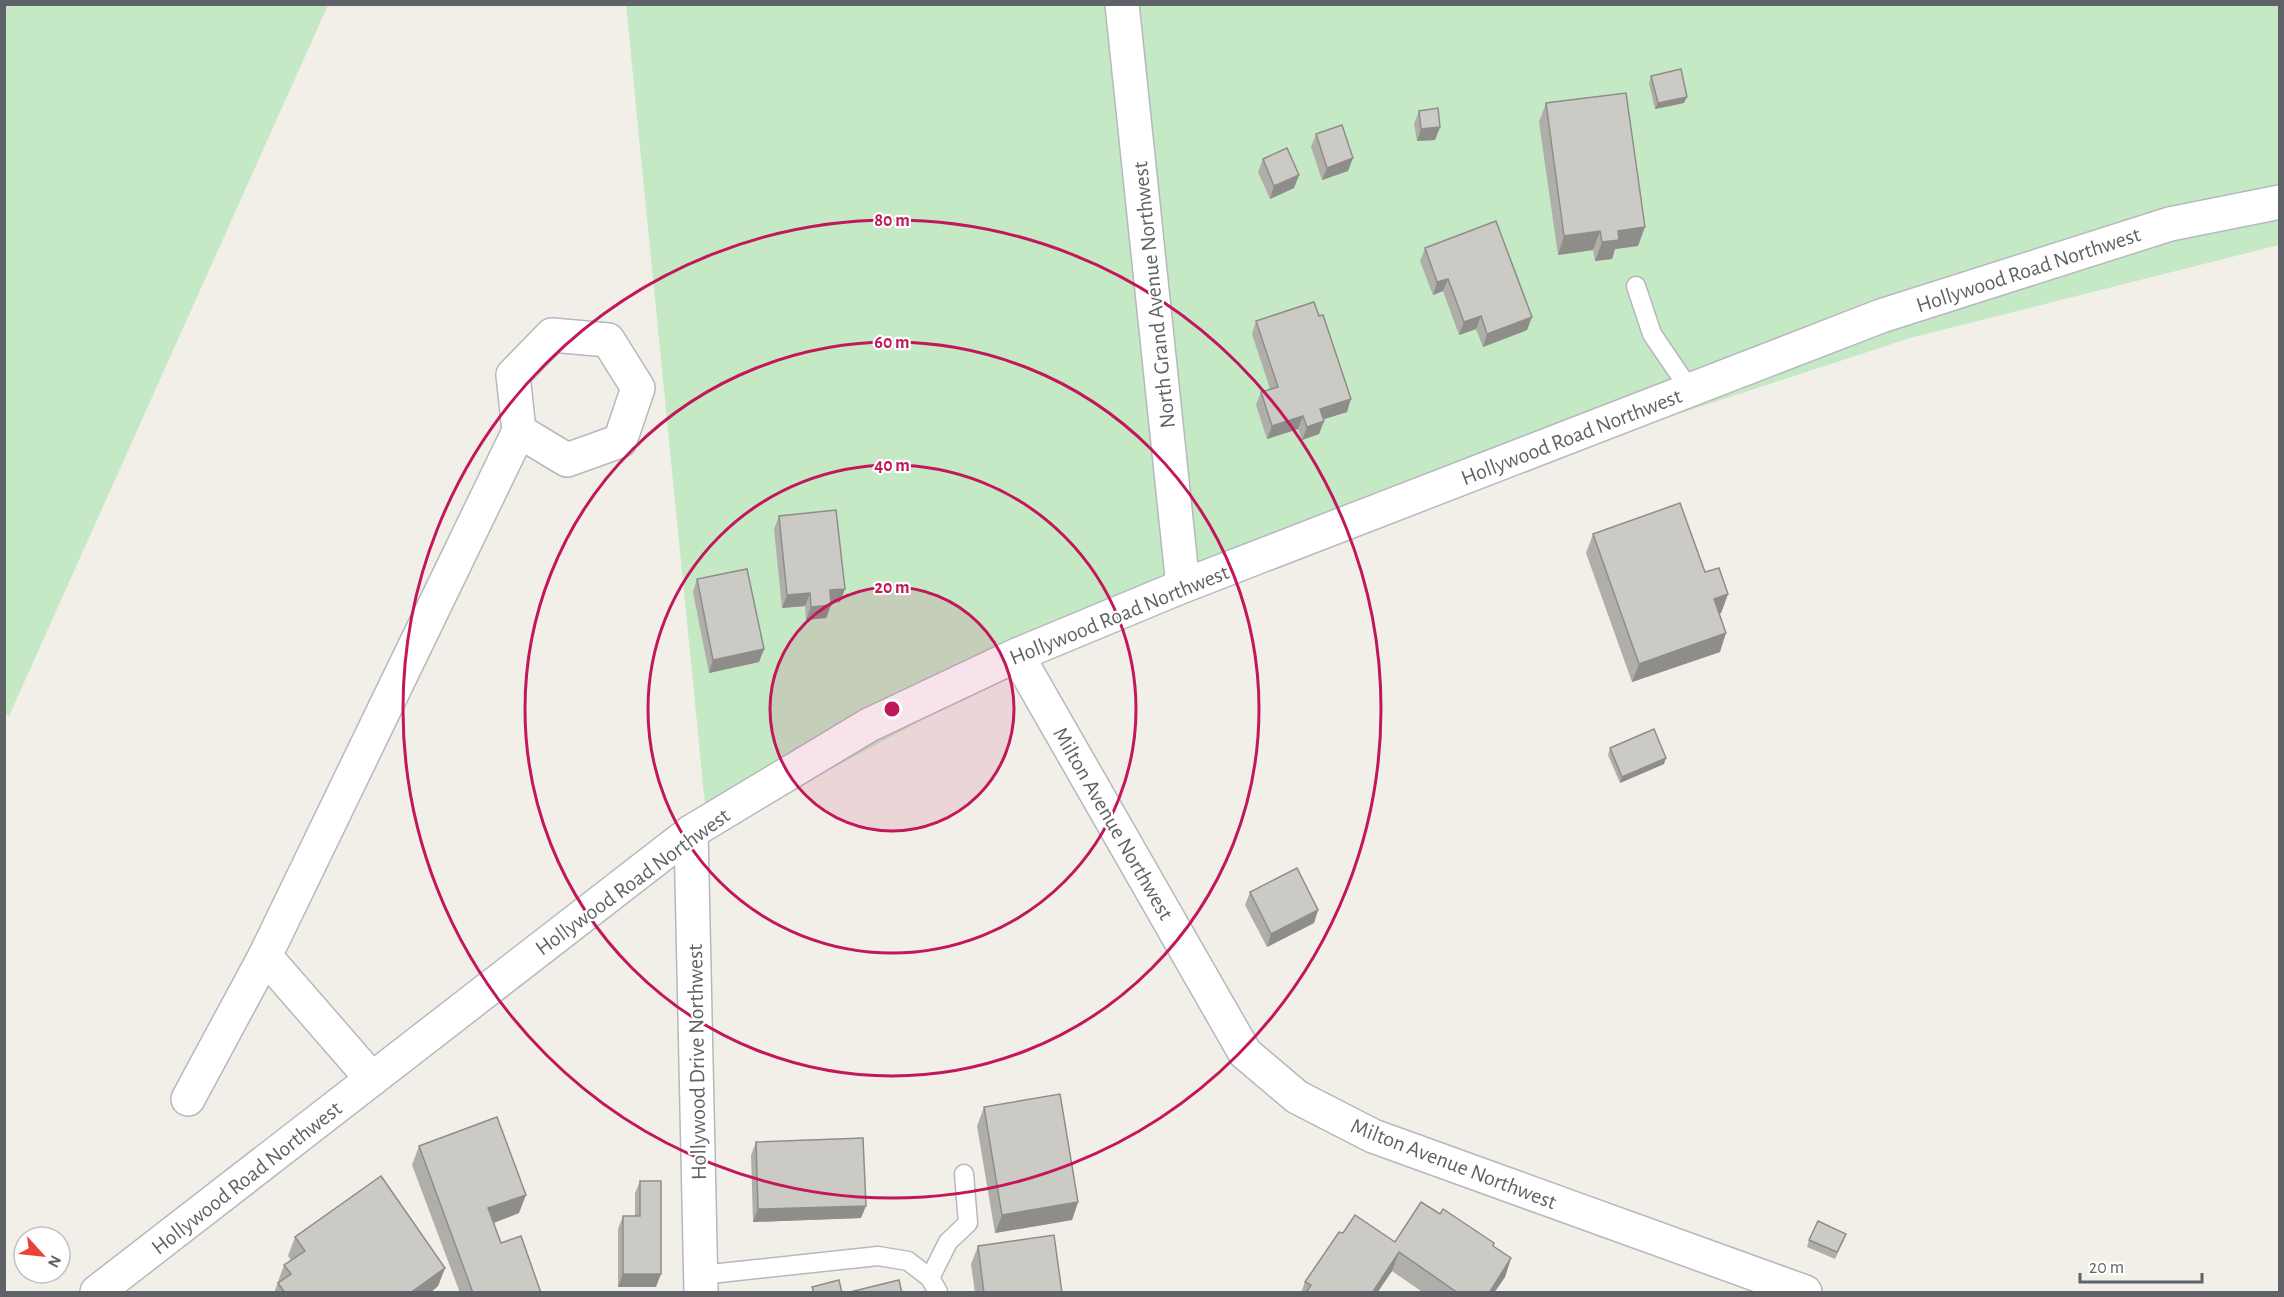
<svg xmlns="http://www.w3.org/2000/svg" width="2284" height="1297" viewBox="0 0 2284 1297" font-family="'Alegreya Sans',sans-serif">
  <rect width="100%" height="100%" fill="#f1efe8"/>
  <!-- green -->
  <g fill="#c5e8c5">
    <polygon points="4,5 328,5 9,716 4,713"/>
    <polygon points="626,5 2279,5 2279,245 1910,338 1199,571 708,835"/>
  </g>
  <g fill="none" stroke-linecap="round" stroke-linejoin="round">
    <!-- lane casing -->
    <g stroke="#b5b8bc" stroke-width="21">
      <g id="lane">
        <polyline points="1636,286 1652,334 1690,390"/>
        <polyline points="701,1275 878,1256 908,1261 930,1278 938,1292"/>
        <polyline points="930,1278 948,1242 968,1223 964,1174"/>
      </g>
    </g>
    <!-- street casing -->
    <g stroke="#b5b8bc" stroke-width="36">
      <g id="street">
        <polyline points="1122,4 1183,586"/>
        <polyline points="1017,655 1245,1053 1297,1097 1373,1136 1805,1292"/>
        <polyline points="691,832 701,1292"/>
        <polyline points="372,1079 265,956 519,431 513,375 552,335 608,340 638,388 620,441 567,460 519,431"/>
        <polyline points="188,1099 265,956"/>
      </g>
    </g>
    <!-- secondary casing -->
    <g stroke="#b6babf" stroke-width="36">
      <polyline id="secondary" points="97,1292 691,832 869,725 1017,655 1183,586 1881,316 2170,224 2280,202"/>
    </g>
    <!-- lane -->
    <use href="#lane" stroke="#fff" stroke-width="18"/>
    <!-- street -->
    <use href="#street" stroke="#fff" stroke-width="33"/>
    <!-- secondary -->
    <use href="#secondary" stroke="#fff" stroke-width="33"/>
  </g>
  <!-- wall -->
  <g fill="#afaea9">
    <polygon points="1651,76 1684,103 1655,109 1649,83"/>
    <polygon points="1546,103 1638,246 1615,249 1612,259 1595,261 1593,250 1558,255 1539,122"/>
    <polygon points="1419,111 1440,127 1435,140 1417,141 1414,124"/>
    <polygon points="1316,134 1348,171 1322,180 1311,147"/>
    <polygon points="1263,159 1299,175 1294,188 1270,199 1258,172"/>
    <polygon points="1425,248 1532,317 1527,330 1483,347 1476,329 1459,335 1443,291 1433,295 1420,261"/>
    <polygon points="1256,321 1347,412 1324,419 1324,421 1319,434 1302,440 1298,429 1267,439 1256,405 1261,392 1270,389 1252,334"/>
    <polygon points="779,516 840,602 831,603 831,605 826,618 806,620 805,606 782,608 774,529"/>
    <polygon points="1593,534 1705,572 1728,594 1721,613 1720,614 1720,652 1632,682 1586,553"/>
    <polygon points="697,579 764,649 759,662 709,673 693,592"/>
    <polygon points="1610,748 1664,764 1620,783 1608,755"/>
    <polygon points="1250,892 1318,910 1314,923 1267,947 1245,905"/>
    <polygon points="984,1107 1078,1202 1072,1220 995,1233 977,1126"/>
    <polygon points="756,1142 861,1218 753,1222 751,1155"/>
    <polygon points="419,1146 519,1213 494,1223 501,1243 541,1293 460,1293 412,1165"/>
    <polygon points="640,1181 656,1287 618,1287 618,1229 623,1216 635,1216 635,1193"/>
    <polygon points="1440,1214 1493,1246 1511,1258 1505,1277 1494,1293 1424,1293 1392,1271 1377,1293 1301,1293 1305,1282 1343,1233 1395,1242"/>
    <polygon points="295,1237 445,1268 438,1286 430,1293 274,1293 284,1265 291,1260 288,1256"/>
    <polygon points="1809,1240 1844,1240 1835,1259 1807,1247"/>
    <polygon points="978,1246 1062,1293 975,1293 971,1264"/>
  </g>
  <!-- shaded-wall -->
  <g fill="#8f8d8a">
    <polygon points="1687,97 1684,103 1655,109 1658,103"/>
    <polygon points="1440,127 1435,140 1417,141 1421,129"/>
    <polygon points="1353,158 1348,171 1322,180 1327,168"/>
    <polygon points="1299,175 1294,188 1270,199 1274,186"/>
    <polygon points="1645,227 1638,246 1615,249 1612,259 1595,261 1602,242 1618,231"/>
    <polygon points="1600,231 1593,250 1558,255 1564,236"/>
    <polygon points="1448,279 1443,291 1433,295 1437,282"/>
    <polygon points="1481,316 1476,329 1459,335 1464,322"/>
    <polygon points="1532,317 1527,330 1483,347 1487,334"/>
    <polygon points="1351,399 1347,412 1315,422 1320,409"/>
    <polygon points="1303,416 1298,429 1267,439 1272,426"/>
    <polygon points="1324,421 1319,434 1302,440 1307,427"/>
    <polygon points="845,589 840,602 825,603 830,590"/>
    <polygon points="810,593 805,606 782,608 787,595"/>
    <polygon points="1728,594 1721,613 1707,617 1714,599"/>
    <polygon points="831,605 826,618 806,620 811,607"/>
    <polygon points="1726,633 1720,652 1632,682 1639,664"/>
    <polygon points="764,649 759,662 709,673 713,660"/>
    <polygon points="1666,758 1664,764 1620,783 1622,777"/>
    <polygon points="1318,910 1314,923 1267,947 1271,934"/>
    <polygon points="526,1195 519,1213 482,1227 488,1208"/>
    <polygon points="1078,1202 1072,1220 995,1233 1002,1215"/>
    <polygon points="866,1206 861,1218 753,1222 758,1209"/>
    <polygon points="1399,1252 1392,1271 1377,1293 1372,1293"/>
    <polygon points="1511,1258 1505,1277 1494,1293 1489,1293"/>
    <polygon points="445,1268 438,1286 430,1293 410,1293"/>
    <polygon points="623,1274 661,1274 656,1287 618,1287"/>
  </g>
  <!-- building -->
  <g fill="#cccac5" stroke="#8f8d8a" stroke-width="1.5">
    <polygon points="1681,69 1687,97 1658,103 1651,76"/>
    <polygon points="1626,93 1645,227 1618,231 1619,240 1602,242 1600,231 1564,236 1546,103"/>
    <polygon points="1438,108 1440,127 1421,129 1419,111"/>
    <polygon points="1342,125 1353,158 1327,168 1316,134"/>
    <polygon points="1287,148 1299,175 1274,186 1263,159"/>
    <polygon points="1496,221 1532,317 1487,334 1481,316 1464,322 1448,279 1437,282 1425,248"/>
    <polygon points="1314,302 1319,316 1323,315 1351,399 1320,409 1324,421 1307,427 1303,416 1272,426 1261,392 1278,387 1256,321"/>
    <polygon points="1680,503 1705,572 1719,568 1728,594 1714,599 1726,633 1639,664 1593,534"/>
    <polygon points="836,510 845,589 830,590 831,605 811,607 810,593 787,595 779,516"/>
    <polygon points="747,569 764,649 713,660 697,579"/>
    <polygon points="1654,729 1666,758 1622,777 1610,748"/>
    <polygon points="1297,868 1318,910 1271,934 1250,892"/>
    <polygon points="1060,1094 1078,1202 1002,1215 984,1107"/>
    <polygon points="497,1117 526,1195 488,1208 501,1243 521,1236 541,1293 473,1293 419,1146"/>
    <polygon points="863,1138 866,1206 758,1209 756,1142"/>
    <polygon points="381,1176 445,1268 410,1293 285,1293 278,1283 291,1274 284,1265 305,1251 295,1237"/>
    <polygon points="640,1181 661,1181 661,1274 623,1274 623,1216 640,1216"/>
    <polygon points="1421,1202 1440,1214 1443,1209 1494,1243 1493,1246 1511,1258 1489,1293 1458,1293 1399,1252 1372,1293 1306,1293 1311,1285 1305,1282 1339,1232 1343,1233 1355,1215 1395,1242"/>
    <polygon points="1818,1221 1846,1234 1837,1252 1809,1240"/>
    <polygon points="1054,1235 1062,1293 984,1293 978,1246"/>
    <polygon points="839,1280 842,1293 814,1293 812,1287"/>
    <polygon points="899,1280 902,1293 846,1293"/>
  </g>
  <!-- distance rings -->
  <circle cx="892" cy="709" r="122" fill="#c2185b" fill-opacity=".12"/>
  <g fill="none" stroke="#c2185b" stroke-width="3">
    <circle cx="892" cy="709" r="122"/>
    <circle cx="892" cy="709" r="244"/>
    <circle cx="892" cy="709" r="367"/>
    <circle cx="892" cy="709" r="489"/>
  </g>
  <g text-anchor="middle" stroke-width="4.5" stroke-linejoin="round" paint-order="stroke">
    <!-- street labels -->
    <g font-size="22" fill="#5f6368" stroke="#fff">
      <text transform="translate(2028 269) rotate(-18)" y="8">Hollywood Road Northwest</text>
      <text transform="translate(1153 295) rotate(-96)" y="8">North Grand Avenue Northwest</text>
      <text transform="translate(1571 436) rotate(-21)" y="8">Hollywood Road Northwest</text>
      <text transform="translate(1119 614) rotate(-22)" y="8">Hollywood Road Northwest</text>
      <text transform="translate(1114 823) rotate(60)" y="8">Milton Avenue Northwest</text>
      <text transform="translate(632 881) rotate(-36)" y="8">Hollywood Road Northwest</text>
      <text transform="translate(696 1062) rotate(-91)" y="8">Hollywood Drive Northwest</text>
      <text transform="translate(1454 1163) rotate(21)" y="8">Milton Avenue Northwest</text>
      <text transform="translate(246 1177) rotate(-38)" y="8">Hollywood Road Northwest</text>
    </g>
  </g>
  <circle cx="892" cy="709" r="9" fill="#c2185b" stroke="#fff" stroke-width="3"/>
  <g font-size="18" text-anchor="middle" font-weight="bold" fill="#c2185b" stroke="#fff" stroke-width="4.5" stroke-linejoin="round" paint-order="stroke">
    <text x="892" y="226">80 m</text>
    <text x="892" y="348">60 m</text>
    <text x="892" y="471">40 m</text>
    <text x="892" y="593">20 m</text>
  </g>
  <!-- border -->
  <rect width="2284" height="1297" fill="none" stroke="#5f6368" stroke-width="12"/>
  <!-- north arrow -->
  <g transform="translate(42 1255) rotate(117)"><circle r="28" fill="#ffffff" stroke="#bfc1c3" stroke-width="1.5"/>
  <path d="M0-4.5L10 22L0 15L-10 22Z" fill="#ea4335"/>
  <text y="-9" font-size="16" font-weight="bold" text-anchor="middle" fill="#5f6368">N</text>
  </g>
  <!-- scale -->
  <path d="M2080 1273v9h122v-9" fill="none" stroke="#5f6368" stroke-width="3"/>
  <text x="2089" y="1273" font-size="18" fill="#5f6368" stroke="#ffffff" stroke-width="4.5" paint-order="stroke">20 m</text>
</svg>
